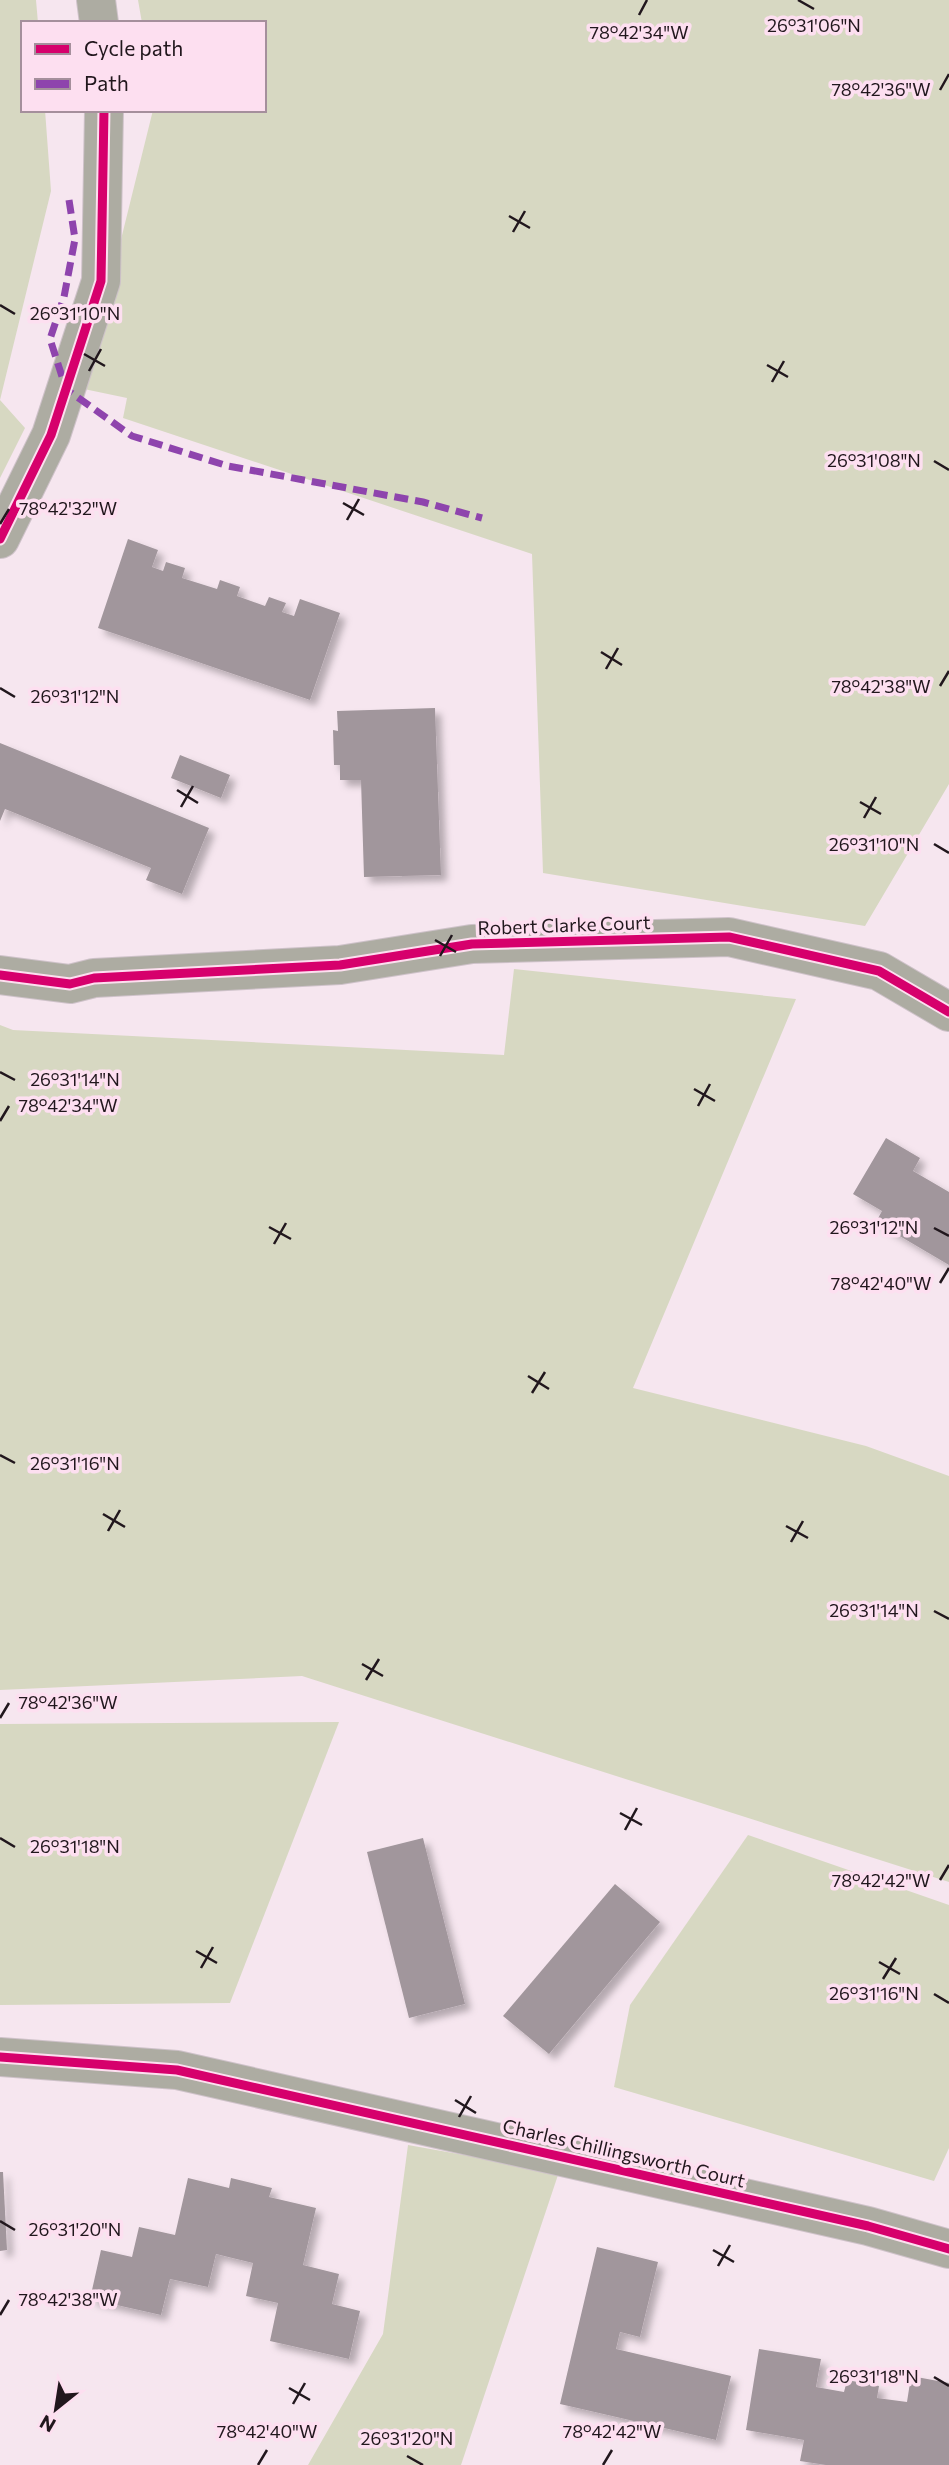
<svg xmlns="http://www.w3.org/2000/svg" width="949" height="2465" viewBox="0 0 949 2465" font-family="Commissioner,sans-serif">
  <defs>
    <filter id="shadow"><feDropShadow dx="6" dy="6" stdDeviation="3.5" flood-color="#0004"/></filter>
  </defs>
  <rect width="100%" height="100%" fill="#f6e6ef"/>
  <!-- green -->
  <g fill="#d7d8c2">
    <polygon points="0,0 36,0 38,23 23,23 23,110 45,110 51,191 0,400 25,428 0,478"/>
    <polygon points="138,0 949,0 949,784 865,926 543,873 532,554 123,418 127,398 84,389 153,110 264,110 264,23 142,23"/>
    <polygon points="514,969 796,999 633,1388 866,1446 949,1476 949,1882 302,1676 0,1690 0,1025 13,1030 504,1055"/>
    <polygon points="339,1722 230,2003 0,2005 0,1724"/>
    <polygon points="748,1835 949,1905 949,2148 934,2181 614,2087 630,2005"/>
    <polygon points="408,2145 559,2172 461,2465 308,2465 383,2334"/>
  </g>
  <!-- building -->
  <g fill="#a1969c" filter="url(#shadow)">
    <polygon points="128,539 158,550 152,567 163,571 166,562 185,568 182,578 217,589 220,580 240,587 237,596 265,606 269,597 286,603 282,612 294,616 300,599 340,613 310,700 98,628"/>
    <polygon points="435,708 441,875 364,877 361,780 340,780 340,765 334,765 333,730 338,731 337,711"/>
    <polygon points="0,743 209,828 182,894 146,880 151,868 5,809 0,821"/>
    <polygon points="180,755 230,775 221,798 171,778"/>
    <polygon points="886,1138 920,1158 913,1171 949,1192 949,1265 876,1222 882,1211 853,1194"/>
    <polygon points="423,1838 465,2004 409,2018 367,1852"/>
    <polygon points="615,1884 660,1922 549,2054 503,2016"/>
    <polygon points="0,2172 3,2172 7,2250 0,2251"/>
    <polygon points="188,2178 229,2188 231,2178 272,2188 269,2197 316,2208 303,2265 339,2274 332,2304 360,2311 349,2359 270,2341 278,2303 246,2296 253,2263 216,2254 208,2287 170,2279 161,2315 90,2299 101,2250 132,2257 139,2227 175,2235"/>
    <polygon points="597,2247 658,2262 640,2337 620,2332 616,2349 731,2376 716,2440 560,2404"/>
    <polygon points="759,2349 821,2359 816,2387 844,2392 847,2380 879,2386 877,2398 907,2402 911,2376 949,2383 949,2465 826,2465 800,2461 804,2440 746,2430"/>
  </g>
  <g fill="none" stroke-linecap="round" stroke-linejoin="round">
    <!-- minor casing -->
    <g stroke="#cec2c9" stroke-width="40">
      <g id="minor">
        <polyline points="96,0 99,23"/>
        <polyline points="0,539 51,435 101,281 104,110"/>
        <polyline points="0,975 70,984 94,978 340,965 472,944 729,937 879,971 949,1012"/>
        <polyline points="0,2057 177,2070 868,2226 949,2249"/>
      </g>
    </g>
    <!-- minor -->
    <use href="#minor" stroke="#adaca2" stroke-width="38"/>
    <!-- quiet -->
    <polyline stroke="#8e44ad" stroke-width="7" stroke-dasharray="14 7" stroke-linecap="butt" points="69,200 75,239 64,297 50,339 66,389 132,436 228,466 423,502 482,518"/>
    <!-- cycleway casing -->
    <g stroke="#fddff0" stroke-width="13">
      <g id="cycleway">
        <polyline points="0,539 51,435 101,281 104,110"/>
        <polyline points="0,975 70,984 94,978 340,965 472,944 729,937 879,971 949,1012"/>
        <polyline points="0,2057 177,2070 868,2226 949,2249"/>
      </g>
    </g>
    <!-- cycleway -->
    <use href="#cycleway" stroke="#d6006c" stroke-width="9"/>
  </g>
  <!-- ticks -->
  <path fill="none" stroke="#21171d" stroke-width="2.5" d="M798 0 814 9M639 15 647 0M940 90 949 74M509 216 530 228M513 232 525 211M0 305 15 314M84 354 105 366M767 365 788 377M89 371 101 349M772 382 784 361M934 461 949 470M343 503 364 515M347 520 359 499M0 524 9 509M601 652 622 665M606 669 618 648M940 686 949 671M0 688 15 697M177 790 198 803M860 802 881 814M181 807 193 786M864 818 876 797M934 844 949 853M435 940 456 952M440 956 452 935M0 1072 15 1080M694 1089 715 1101M698 1106 710 1084M0 1121 9 1106M269 1227 291 1239M934 1228 949 1236M274 1244 286 1223M940 1283 949 1268M528 1376 549 1389M532 1393 545 1372M0 1455 15 1463M103 1514 125 1527M786 1526 808 1538M108 1531 120 1510M791 1542 803 1521M934 1611 949 1619M362 1664 383 1676M366 1680 379 1659M0 1718 9 1703M620 1813 642 1825M625 1830 637 1808M0 1838 15 1847M940 1880 949 1865M196 1951 217 1963M879 1962 900 1974M201 1968 213 1947M883 1979 896 1958M934 1994 949 2003M455 2100 476 2113M459 2117 471 2096M0 2221 15 2230M713 2250 734 2262M718 2266 730 2245M0 2315 9 2300M934 2377 949 2386M289 2388 310 2400M293 2404 305 2383M407 2456 423 2465M258 2465 267 2450M603 2465 612 2450"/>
  <g text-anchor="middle" stroke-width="7" stroke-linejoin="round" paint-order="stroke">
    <!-- street labels -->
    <g font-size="19" fill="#21171d" stroke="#fddff0">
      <text transform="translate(564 925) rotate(-2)" y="7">Robert Clarke Court</text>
      <text transform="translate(624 2153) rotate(13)" y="7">Charles Chillingsworth Court</text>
    </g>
  </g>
  <g font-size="18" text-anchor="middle" fill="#21171d" stroke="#fddff0" stroke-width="7" stroke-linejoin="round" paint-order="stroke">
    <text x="814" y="32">26°31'06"N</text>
    <text x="639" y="39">78°42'34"W</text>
    <text x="881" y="96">78°42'36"W</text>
    <text x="75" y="320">26°31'10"N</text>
    <text x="874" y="467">26°31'08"N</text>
    <text x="68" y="515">78°42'32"W</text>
    <text x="881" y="693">78°42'38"W</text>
    <text x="75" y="703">26°31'12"N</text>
    <text x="874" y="851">26°31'10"N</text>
    <text x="75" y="1086">26°31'14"N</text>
    <text x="68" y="1112">78°42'34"W</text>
    <text x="874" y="1234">26°31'12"N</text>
    <text x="881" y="1290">78°42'40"W</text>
    <text x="75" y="1470">26°31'16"N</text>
    <text x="874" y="1617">26°31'14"N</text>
    <text x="68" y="1709">78°42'36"W</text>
    <text x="75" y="1853">26°31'18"N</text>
    <text x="881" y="1887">78°42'42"W</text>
    <text x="874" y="2000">26°31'16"N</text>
    <text x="75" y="2236">26°31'20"N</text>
    <text x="68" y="2306">78°42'38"W</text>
    <text x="874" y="2383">26°31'18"N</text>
    <text x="267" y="2438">78°42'40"W</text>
    <text x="612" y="2438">78°42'42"W</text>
    <text x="407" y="2445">26°31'20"N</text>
  </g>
  <!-- legend -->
  <rect x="21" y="21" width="245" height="91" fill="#fddff0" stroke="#a58f9c" stroke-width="2"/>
  <rect x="35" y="44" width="35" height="10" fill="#d6006c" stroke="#a58f9c" stroke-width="2"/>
  <text x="84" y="56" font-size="21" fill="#21171d">Cycle path</text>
  <rect x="35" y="79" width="35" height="10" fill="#8e44ad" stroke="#a58f9c" stroke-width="2"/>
  <text x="84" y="91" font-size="21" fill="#21171d">Path</text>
  <!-- north arrow -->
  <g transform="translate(56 2409) rotate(210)" stroke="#fddff0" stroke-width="5" paint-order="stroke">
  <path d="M0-5L12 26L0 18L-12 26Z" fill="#21171d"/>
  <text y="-10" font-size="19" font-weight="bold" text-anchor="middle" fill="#21171d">N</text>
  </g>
</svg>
